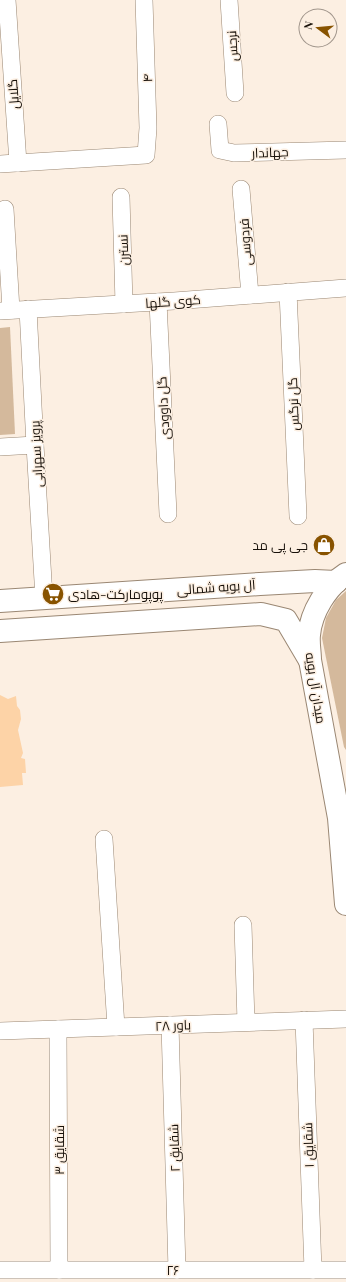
<svg xmlns="http://www.w3.org/2000/svg" width="346" height="1282" viewBox="0 0 346 1282" font-family="'Playfair Display',Cairo,serif">
  <rect width="100%" height="100%" fill="#fcefe2"/>
  <!-- green -->
  <g fill="#d4b99c">
    <polygon points="10,327 15,434 0,435 0,328"/>
    <polygon points="346,591 346,750 344,747 322,638 326,618 336,600"/>
  </g>
  <!-- building -->
  <polygon fill="#fdd3a7" points="0,695 8,699 16,696 17,706 20,710 21,719 18,730 23,753 21,758 25,759 26,773 22,773 23,785 0,787"/>
  <g fill="none" stroke-linecap="round" stroke-linejoin="round">
    <!-- minor casing -->
    <g stroke="#9a8773" stroke-width="18">
      <g id="minor">
        <polyline points="7,0 18,163"/>
        <polyline points="229,0 235,93"/>
        <polyline points="218,124 220,150 234,153 346,150"/>
        <polyline points="0,164 146,155 148,128 144,0"/>
        <polyline points="241,189 250,295"/>
        <polyline points="121,197 124,304"/>
        <polyline points="5,209 11,310"/>
        <polyline points="288,292 298,516"/>
        <polyline points="158,302 168,514"/>
        <polyline points="28,309 35,445 44,598"/>
        <polyline points="0,311 174,301 346,288"/>
        <polyline points="0,447 35,445"/>
        <polyline points="104,839 116,1027"/>
        <polyline points="243,925 246,1022"/>
        <polyline points="304,1020 313,1270"/>
        <polyline points="170,1025 177,1270"/>
        <polyline points="58,1029 59,1270"/>
        <polyline points="0,1031 346,1019"/>
        <polyline points="0,1270 346,1270"/>
      </g>
    </g>
    <!-- secondary casing -->
    <g stroke="#9a8773" stroke-width="24">
      <g id="secondary">
        <path d="M346 574C327 586 311 612 309 635 308 643 310 652 310 660L339 818 346 904"/>
        <polyline points="0,601 260,584 315,581 336,582"/>
        <polyline points="0,631 261,614 286,620 309,659"/>
      </g>
    </g>
    <!-- minor -->
    <use href="#minor" stroke="#fff" stroke-width="17"/>
    <!-- secondary -->
    <use href="#secondary" stroke="#fff" stroke-width="22"/>
  </g>
  <!-- icons -->
  <defs>
    <g id="shop-disc" transform="scale(1.15)"><circle r="9.5" fill="#885300" stroke="#fcefe2"/><path d="M-5-2.5h2.3a2.7 3.5 0 0 1 5.4 0H5L5.5 6h-11ZM-1.5-2.5h3a1.5 2.3 0 0 0-3 0Z" fill="#fff"/></g>
    <g id="supermarket-disc" transform="scale(1.15)"><circle r="9.5" fill="#885300" stroke="#fcefe2"/><path d="M-6-5.5h2.5l.6 2H6L4.5 2H-2.5L-4.4-4H-6ZM-1.5 3.2a1.3 1.3 0 1 0 .1 0ZM3 3.2a1.3 1.3 0 1 0 .1 0Z" fill="#fff"/></g>
  </defs>
  <g fill-rule="evenodd">
    <use href="#shop-disc" x="324" y="545"/>
    <use href="#supermarket-disc" x="53" y="594"/>
  </g>
  <g text-anchor="middle" stroke-width="3" stroke-linejoin="round" paint-order="stroke">
    <!-- street labels -->
    <g font-size="13" fill="#18110a" stroke="#fcefe2">
      <text transform="translate(232 46) rotate(-94)" y="5">نرجس</text>
      <text transform="translate(147 78) rotate(-92)" y="5">۴</text>
      <text transform="translate(13 94) rotate(-94)" y="5">گلایل</text>
      <text transform="translate(270 152) rotate(-2)" y="5">جهاندار</text>
      <text transform="translate(245 242) rotate(-94)" y="5">فردوسی</text>
      <text transform="translate(123 250) rotate(-92)" y="5">نسترن</text>
      <text transform="translate(173 301) rotate(-4)" y="5">کوی گلها</text>
      <text transform="translate(293 404) rotate(-92)" y="5">گل نرگس</text>
      <text transform="translate(163 408) rotate(-93)" y="5">گل داوودی</text>
      <text transform="translate(36 454) rotate(-93)" y="5">پرویز سهرابی</text>
      <text transform="translate(216 587) rotate(-4)" y="5">آل بویه شمالی</text>
      <text transform="translate(316 688) rotate(81)" y="5">میدان آل بویه</text>
      <text transform="translate(173 1025) rotate(-2)" y="5">باور ۲۸</text>
      <text transform="translate(308 1145) rotate(-92)" y="5">شقایق ۱</text>
      <text transform="translate(174 1148) rotate(-92)" y="5">شقایق ۲</text>
      <text transform="translate(59 1150) rotate(-90)" y="5">شقایق ۳</text>
      <text x="173" y="1275">۲۶</text>
    </g>
    <!-- poi labels -->
    <g font-size="13" fill="#18110a" stroke="#fcefe2" text-anchor="end">
      <text x="308" y="550">جی پی مد</text>
      <text x="68" y="599" text-anchor="start">پوپومارکت-هادی</text>
    </g>
  </g>
  <!-- north arrow -->
  <g transform="translate(318 28) rotate(286)"><circle r="19" fill="#fcefe2" stroke="#a1968c"/>
  <path d="M0-3L7 15L0 10L-7 15Z" fill="#885300"/>
  <text y="-6" font-size="11" font-weight="bold" text-anchor="middle" fill="#18110a">N</text>
  </g>
</svg>
